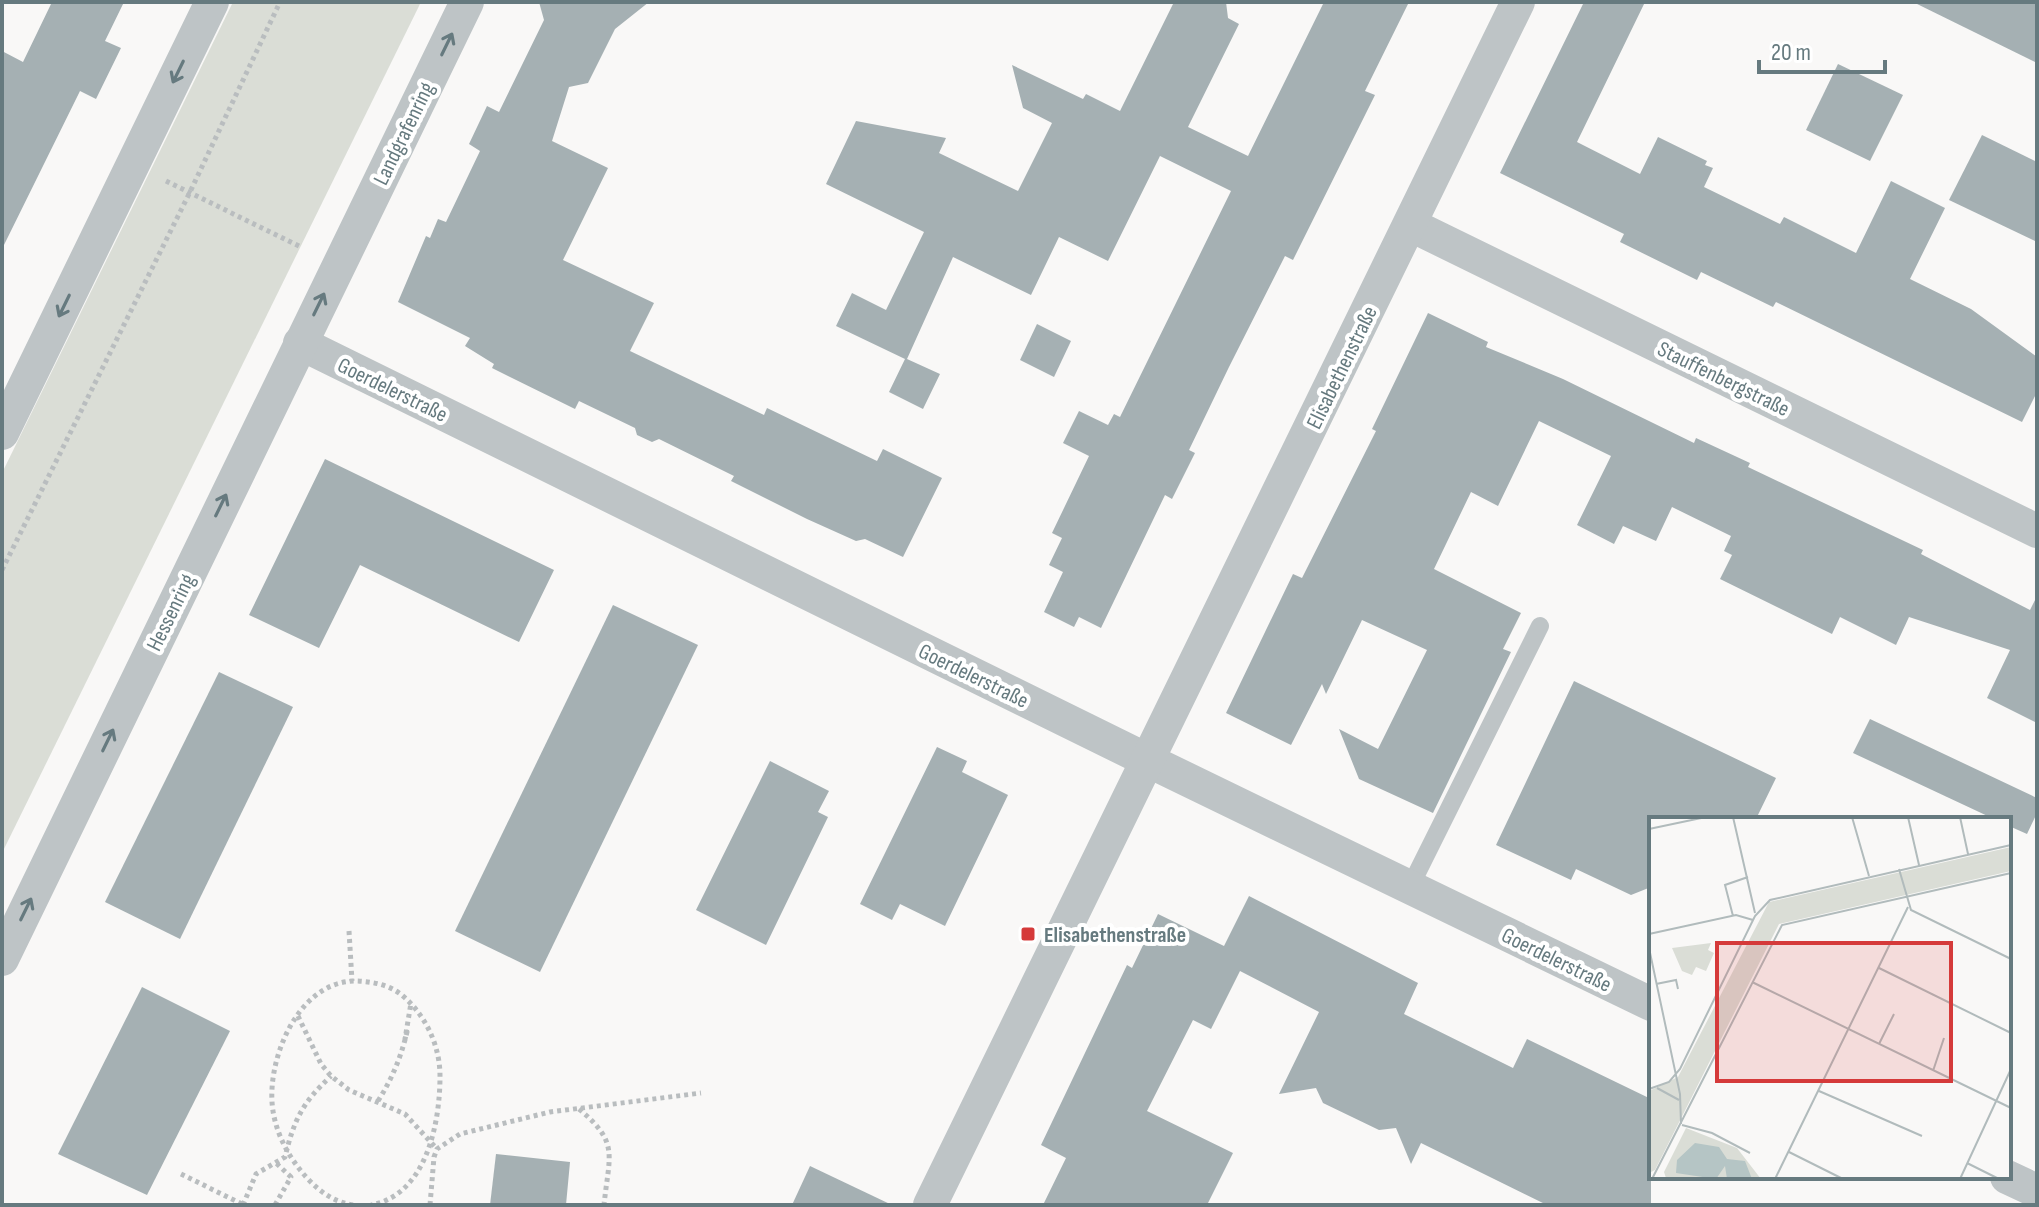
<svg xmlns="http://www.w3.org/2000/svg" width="2039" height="1207" viewBox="0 0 2039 1207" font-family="'Sofia Sans Condensed',sans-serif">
  <rect width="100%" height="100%" fill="#f9f8f7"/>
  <!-- green -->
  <polygon fill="#daddd6" points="233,2 421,2 2,853 2,473"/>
  <!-- building -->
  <g fill="#a5b0b3">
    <polygon points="52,2 124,2 105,41 121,48 96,99 80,91 2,249 2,51 23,62"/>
    <polygon points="539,2 649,2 615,29 588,83 569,87 552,141 608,168 563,260 654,303 630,351 764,415 767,408 877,461 883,449 942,478 903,557 865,539 856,541 807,519 731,481 734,476 659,439 652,442 637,435 635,428 579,401 575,409 492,368 494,364 465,346 470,338 398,302 426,236 430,238 438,219 446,222 480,151 469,144 487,106 499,112 544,20"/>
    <polygon points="1174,2 1226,2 1228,18 1239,24 1188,127 1248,156 1324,2 1409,2 1365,91 1375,95 1293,260 1285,256 1229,367 1189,450 1195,453 1172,499 1165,495 1101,628 1079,617 1074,627 1044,612 1063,572 1049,565 1062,538 1052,533 1089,456 1063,443 1079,411 1108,425 1114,414 1120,417 1231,191 1160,156 1108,261 1059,237 1031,295 953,257 907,359 940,374 923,409 889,392 905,359 836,326 852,293 886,310 924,232 826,184 856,121 946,138 939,153 1018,191 1052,123 1023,108 1012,65 1083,99 1086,94 1120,111"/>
    <polygon points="1584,2 1645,2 1577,142 1640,174 1658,137 1707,161 1705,165 1713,168 1704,187 1780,224 1784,217 1856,253 1891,181 1945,208 1910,279 1971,309 2037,357 2037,392 2022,422 1776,302 1773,307 1701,272 1697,280 1620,242 1624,234 1500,173"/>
    <polygon points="1913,2 2037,2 2037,63"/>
    <polygon points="1838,64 1903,95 1870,161 1806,130"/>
    <polygon points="1982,135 2037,162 2037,242 1949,200"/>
    <polygon points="1428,313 1488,342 1486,347 1563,379 1694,443 1696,438 1750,463 1748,467 1923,550 1921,554 2030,610 2037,596 2037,723 1987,698 2010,650 1909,617 1896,645 1840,617 1832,634 1720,579 1732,555 1724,551 1731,536 1672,507 1656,541 1623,526 1614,544 1577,525 1611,456 1539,421 1498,506 1471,492 1434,569 1521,613 1503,649 1511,652 1433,813 1359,779 1339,729 1378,749 1427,650 1362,620 1326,694 1322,684 1291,745 1226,713 1293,574 1302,578 1376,431 1372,429"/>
    <polygon points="1037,324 1071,341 1054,377 1020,360"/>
    <polygon points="325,459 554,570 519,642 360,565 319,648 249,615"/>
    <polygon points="613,605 698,645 540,972 455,931"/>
    <polygon points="219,672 293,707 180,939 105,902"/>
    <polygon points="1574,681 1776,778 1756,819 1651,819 1651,887 1631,895 1576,869 1571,880 1496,845"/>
    <polygon points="1870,719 2037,798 2037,813 2027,834 2009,826 2009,819 1994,819 1853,753"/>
    <polygon points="937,747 967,761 962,772 1008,795 945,926 900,904 892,920 860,904"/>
    <polygon points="770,761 829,791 818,812 828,817 766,945 696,910"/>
    <polygon points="1249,896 1418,983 1404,1014 1513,1068 1527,1039 1651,1099 1651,1205 1547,1205 1421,1143 1411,1164 1396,1128 1379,1130 1323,1103 1316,1088 1279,1094 1319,1012 1240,971 1211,1029 1193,1020 1147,1111 1233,1153 1207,1205 1043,1205 1066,1158 1041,1145 1127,965 1132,968 1158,914 1224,946"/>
    <polygon points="142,987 230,1031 147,1195 58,1154"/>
    <polygon points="496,1154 570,1162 566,1205 490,1205"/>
    <polygon points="810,1166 892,1205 792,1205"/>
  </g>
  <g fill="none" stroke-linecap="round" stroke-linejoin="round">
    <!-- path -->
    <g stroke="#b9bdbf" stroke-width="5" stroke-dasharray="4 4" stroke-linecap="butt">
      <polyline points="166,181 301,247"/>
      <polyline points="2,570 190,192 280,2"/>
      <polyline points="349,931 352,981"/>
      <polyline points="298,1016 321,1064 331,1076 349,1090 405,1114 437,1149"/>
      <path d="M378 1101C392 1079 401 1057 407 1032L405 1039 411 1003"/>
      <path d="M579 1109C620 1143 609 1155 604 1205"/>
      <polyline points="181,1174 244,1205"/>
      <path d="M243 1205 256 1174 285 1157C294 1120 302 1103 331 1076"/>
      <polyline points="275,1205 291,1177 276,1163"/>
      <path d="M353 1205C334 1202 320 1192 307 1178 288 1157 274 1131 272 1102 269 1053 301 979 358 981 374 982 390 985 403 996 426 1016 440 1046 440 1076 440 1124 426 1195 371 1205"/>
      <polyline points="430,1205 434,1157 437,1149 460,1134 550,1112 701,1093"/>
    </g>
    <!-- service -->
    <polyline stroke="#bec4c6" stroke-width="18" points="1410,887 1540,626"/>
    <!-- minor -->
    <g stroke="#bec4c6" stroke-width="34">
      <polyline points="1411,225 2037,531"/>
      <polyline points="300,343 1147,760 1651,1004"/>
      <polyline points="2,433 212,2"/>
      <polyline points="2,959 467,2"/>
      <polyline points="2007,1177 2037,1191"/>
      <polyline points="930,1205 1518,2"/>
    </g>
  </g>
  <!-- one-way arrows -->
  <defs><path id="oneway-shaft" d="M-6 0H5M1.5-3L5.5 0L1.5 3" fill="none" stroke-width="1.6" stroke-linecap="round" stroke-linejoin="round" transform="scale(2)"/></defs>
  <g stroke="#667a7f">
    <use href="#oneway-shaft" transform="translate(447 44) rotate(-64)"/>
    <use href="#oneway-shaft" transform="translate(178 72) rotate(116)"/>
    <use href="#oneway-shaft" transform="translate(319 304) rotate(-64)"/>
    <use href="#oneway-shaft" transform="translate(64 306) rotate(116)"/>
    <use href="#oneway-shaft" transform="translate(221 505) rotate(-64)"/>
    <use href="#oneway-shaft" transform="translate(108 740) rotate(-64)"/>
    <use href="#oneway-shaft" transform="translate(26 909) rotate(-64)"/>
  </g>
  <!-- markers -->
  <rect fill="#d53a3a" stroke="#fff" stroke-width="3" x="1020" y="926" width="16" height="16" rx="4"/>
  <g text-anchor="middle" stroke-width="8" stroke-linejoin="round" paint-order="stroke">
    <!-- street labels -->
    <g font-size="22" fill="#667a7f" stroke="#fff">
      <text transform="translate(403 133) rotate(-64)" y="8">Landgrafenring</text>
      <text transform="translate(1341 367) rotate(-64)" y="8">Elisabethenstraße</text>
      <text transform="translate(1724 378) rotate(26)" y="8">Stauffenbergstraße</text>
      <text transform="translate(393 389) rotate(26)" y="8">Goerdelerstraße</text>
      <text transform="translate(170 612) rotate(-64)" y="8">Hessenring</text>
      <text transform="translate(974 675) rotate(26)" y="8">Goerdelerstraße</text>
      <text transform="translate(1557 959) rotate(26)" y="8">Goerdelerstraße</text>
    </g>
    <!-- poi labels -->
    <g font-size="22" font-weight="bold" fill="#667a7f" stroke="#fff" text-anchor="start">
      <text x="1044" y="942">Elisabethenstraße</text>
    </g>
  </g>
  <!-- overview -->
  <g transform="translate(1649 817)">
    <rect width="362" height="362" fill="#f9f8f7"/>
    <path d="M362 30V54L130 107 6 353 0 356V274L29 260 120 85ZM62 126 59 133 65 136 57 154 47 150 43 158 33 154 23 131ZM37 311 88 331 112 362 17 361 15 355Z" fill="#daddd6"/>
    <path d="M46 326 70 330 78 342 96 344 103 362H78L76 349 67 362 27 356 28 343Z" fill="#b5c5c5"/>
    <path fill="none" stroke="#b1bbbc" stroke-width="2" d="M84 0 106 96M203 0 220 59M259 0 270 48M311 0 319 37M0 12 57 0M250 52 262 93 362 142M84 99 76 68 99 60M0 117 87 98 104 103M0 131 31 277 32 307M230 151 362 216M103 165 362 291M7 167 27 163 29 172M230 227 245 197M284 254 295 221M8 271 30 283M0 272 20 265 31 252 106 99 121 83 362 28M170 274 273 319M33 308 63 316 101 336M140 335 194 362M318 346 350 362M3 362 133 108 362 56M126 362 259 90M311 362 362 252"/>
    <path fill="#d53a3a" fill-opacity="0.15" stroke="#d53a3a" stroke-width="4" d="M68 126H302V264H68Z"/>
    <rect width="362" height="362" fill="none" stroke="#667a7f" stroke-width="4"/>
  </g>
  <!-- border -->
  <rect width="2039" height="1207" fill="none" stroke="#667a7f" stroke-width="8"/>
  <!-- scale -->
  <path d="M1759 60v12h126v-12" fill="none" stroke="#667a7f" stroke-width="4"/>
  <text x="1771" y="60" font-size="24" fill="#667a7f" stroke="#ffffff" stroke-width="6" paint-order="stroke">20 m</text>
</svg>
